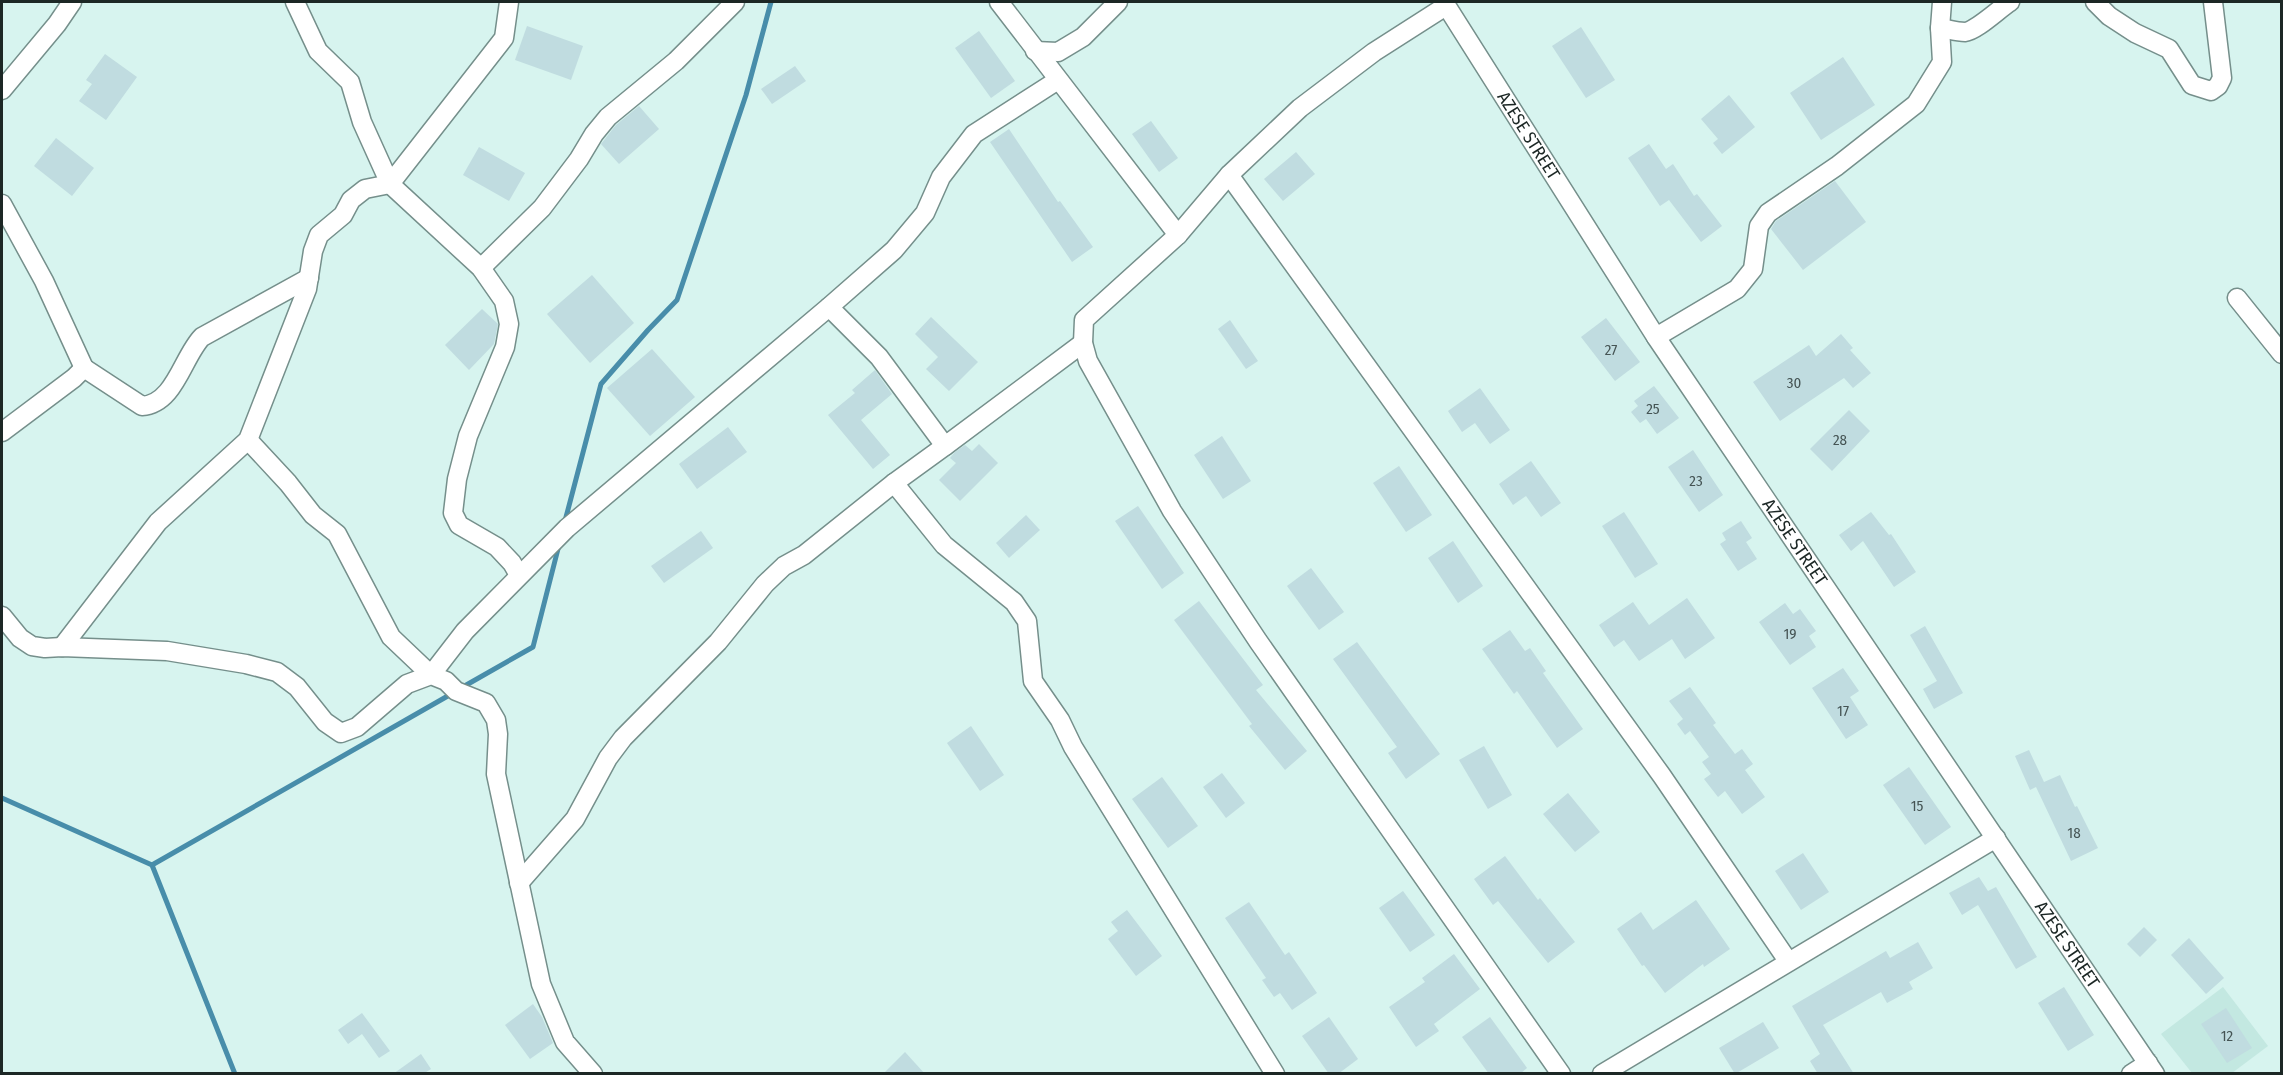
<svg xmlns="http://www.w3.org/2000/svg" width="2283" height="1075" viewBox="0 0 2283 1075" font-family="'Fira Sans Condensed',sans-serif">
  <rect width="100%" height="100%" fill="#d7f4ef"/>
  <!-- built -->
  <polygon fill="#c3e8e1" points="2223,987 2268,1046 2232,1073 2192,1073 2161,1034"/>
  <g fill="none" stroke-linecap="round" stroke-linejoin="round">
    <!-- stream -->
    <g stroke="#488daa" stroke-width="5">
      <polyline points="565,521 601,384 648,330 677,300 746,95 771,2"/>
      <polyline points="461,688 533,647 559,545"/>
      <polyline points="2,798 152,865 235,1074"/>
      <polyline points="152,865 453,693"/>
    </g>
  </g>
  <!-- building -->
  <g fill="#c0dce0">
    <polygon points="527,26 583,46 571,80 515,60"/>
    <polygon points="1581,27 1615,80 1586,98 1552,46"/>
    <polygon points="979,31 1015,81 991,98 955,48"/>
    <polygon points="105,54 137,77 106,120 79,101 92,84 86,80"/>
    <polygon points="1843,57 1875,105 1821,140 1790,93"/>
    <polygon points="795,66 806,81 772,104 761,89"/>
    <polygon points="1729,95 1755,127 1722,154 1713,143 1718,139 1701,119"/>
    <polygon points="639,106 659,129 619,164 601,144 616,125"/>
    <polygon points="1151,121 1178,158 1159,172 1132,134"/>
    <polygon points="1009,129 1058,202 1060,201 1093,247 1072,262 990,142"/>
    <polygon points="56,138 94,168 72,196 34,166"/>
    <polygon points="1649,144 1666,169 1673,164 1694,196 1697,194 1722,226 1701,242 1669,200 1660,206 1628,158"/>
    <polygon points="479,147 525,173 509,201 463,175"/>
    <polygon points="1296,152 1315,174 1283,201 1264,179"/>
    <polygon points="1835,181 1866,222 1803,270 1771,229 1776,221"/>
    <polygon points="592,275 634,323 590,363 547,314"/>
    <polygon points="482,309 498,324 494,344 469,370 445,345"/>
    <polygon points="931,317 978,362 949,391 926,369 938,357 915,334"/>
    <polygon points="1606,318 1640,362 1615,381 1581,337"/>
    <polygon points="1230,320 1258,361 1246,369 1218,329"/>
    <polygon points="1841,334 1853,348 1850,350 1871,373 1853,388 1844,378 1780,421 1753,382 1809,345 1816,356"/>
    <polygon points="652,349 695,397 650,436 607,388"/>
    <polygon points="875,370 892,394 861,420 890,455 873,469 828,415 855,393 852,390"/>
    <polygon points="1654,386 1679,418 1657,434 1646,419 1640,423 1631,412 1638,406 1634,401"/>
    <polygon points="1480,388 1510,430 1490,444 1475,423 1462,432 1448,411"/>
    <polygon points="1849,410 1870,431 1832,471 1810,449"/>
    <polygon points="728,427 747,452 697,489 679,464"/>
    <polygon points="1222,436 1251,481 1223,499 1194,455"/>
    <polygon points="979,444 998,463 960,501 939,480 956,463 950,458 955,452 965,445 972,451"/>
    <polygon points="1693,450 1723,495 1699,512 1668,467"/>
    <polygon points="1531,461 1561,503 1541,517 1526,496 1513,505 1499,484"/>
    <polygon points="1399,466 1432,515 1406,532 1373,483"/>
    <polygon points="1138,506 1184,573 1162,589 1115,521"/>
    <polygon points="1624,512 1658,564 1635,578 1602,526"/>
    <polygon points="1871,512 1889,535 1891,534 1916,572 1894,587 1863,541 1851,551 1839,535"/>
    <polygon points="1026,515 1040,530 1009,558 996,543"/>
    <polygon points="1741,521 1752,538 1746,542 1757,559 1738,571 1720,544 1726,540 1722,533"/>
    <polygon points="701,531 713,548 664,583 651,566"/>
    <polygon points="1453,541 1483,586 1458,603 1428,558"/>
    <polygon points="1311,568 1344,612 1319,630 1287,586"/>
    <polygon points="1687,598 1715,638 1685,659 1672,639 1639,661 1624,640 1614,647 1599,625 1633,602 1649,625"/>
    <polygon points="1199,601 1263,685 1256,690 1307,751 1285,770 1249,726 1252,724 1174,620"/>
    <polygon points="1785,603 1793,614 1800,609 1816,631 1809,636 1816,647 1790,665 1759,622"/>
    <polygon points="1925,626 1963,693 1934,709 1923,689 1937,681 1910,635"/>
    <polygon points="1510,630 1525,651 1530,648 1546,671 1543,673 1583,729 1557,748 1517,691 1514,694 1482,649"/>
    <polygon points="1357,642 1440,754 1406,779 1388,753 1397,747 1333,659"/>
    <polygon points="1843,668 1859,691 1850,697 1868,725 1846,739 1812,688"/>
    <polygon points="1690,687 1716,723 1713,725 1735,754 1742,749 1753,764 1745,770 1765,797 1742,814 1725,791 1718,797 1704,779 1711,774 1702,762 1709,757 1690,731 1685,735 1677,724 1683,719 1669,701"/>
    <polygon points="971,726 1004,775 980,791 947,743"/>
    <polygon points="1484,746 1512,795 1488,809 1459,760"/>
    <polygon points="2029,750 2044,782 2060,775 2075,807 2077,806 2098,848 2071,861 2036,787 2030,790 2015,756"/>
    <polygon points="1909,767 1951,827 1925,845 1883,785"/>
    <polygon points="1222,773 1245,803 1226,818 1203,787"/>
    <polygon points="1162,777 1198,826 1168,848 1132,799"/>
    <polygon points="1568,793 1600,832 1575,852 1543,814"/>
    <polygon points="1803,853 1829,892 1801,910 1775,871"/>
    <polygon points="1505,856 1538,900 1540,898 1575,942 1548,963 1498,901 1493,905 1474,879"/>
    <polygon points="1979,877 1988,891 1996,887 2037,957 2016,969 1978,905 1962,915 1949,893"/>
    <polygon points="1403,891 1435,935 1410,952 1379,908"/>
    <polygon points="1696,900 1730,949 1704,967 1703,964 1665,993 1644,965 1642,966 1617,929 1641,912 1653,930"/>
    <polygon points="1249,902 1285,955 1289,952 1317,993 1292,1010 1280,993 1274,997 1262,980 1266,978 1225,918"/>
    <polygon points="1127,910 1162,956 1136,976 1108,939 1118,931 1111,922"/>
    <polygon points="2144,927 2157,940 2140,957 2127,944"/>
    <polygon points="2189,938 2224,978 2206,994 2171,955"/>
    <polygon points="1918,942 1933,968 1909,982 1913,989 1887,1003 1881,992 1823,1025 1854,1074 1818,1074 1810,1061 1820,1054 1792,1006 1886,951 1890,958"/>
    <polygon points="1454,954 1480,989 1434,1024 1439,1031 1416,1047 1389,1007 1425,982 1422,978"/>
    <polygon points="2064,987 2094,1035 2068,1051 2038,1003"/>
    <polygon points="533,1004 542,1017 553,1043 530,1059 505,1025"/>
    <polygon points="2226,1008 2252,1048 2227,1063 2201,1024"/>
    <polygon points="362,1013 390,1051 379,1058 362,1034 348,1044 338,1030"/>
    <polygon points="1329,1017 1358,1059 1338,1074 1329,1074 1302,1036"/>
    <polygon points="1490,1017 1527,1068 1520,1074 1489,1074 1462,1037"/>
    <polygon points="1763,1022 1779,1048 1735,1074 1719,1048"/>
    <polygon points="905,1052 925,1074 883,1074"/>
    <polygon points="421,1054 431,1069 423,1074 393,1074"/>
  </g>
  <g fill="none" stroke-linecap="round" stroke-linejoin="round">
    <!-- street casing -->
    <g stroke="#758f8b" stroke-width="21">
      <g id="street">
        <polyline points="295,2 318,51 350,82 362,122 390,184 481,268 504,301 509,324 505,347 468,436 457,479 453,513 459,525 497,547 512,563 519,575"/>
        <polyline points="999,2 1178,235"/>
        <path id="s1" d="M1444 2 1656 337 2155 1074"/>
        <polyline points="2095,2 2109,16 2135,33 2169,49 2192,85 2211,91 2218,86 2222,78 2213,2"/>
        <polyline points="1446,6 1374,52 1300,108 1229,175 1178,235 1084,320 1083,343 1088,361 1172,511 1258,641 1561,1074"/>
        <path d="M1940 28C1947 29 1957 32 1965 32 1976 31 1999 9 2010 2"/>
        <polyline points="1035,51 1058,52 1083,37 1118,2"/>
        <polyline points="2,90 57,24 72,2"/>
        <polyline points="1229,175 1662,776 1788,961"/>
        <polyline points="2,204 44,281 84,368"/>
        <polyline points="481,268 542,208 579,159 594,134 608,117 676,61 735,2"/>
        <polyline points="2237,298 2282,354"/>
        <polyline points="829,307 879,357 945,446 1083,343"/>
        <polyline points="1656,337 1737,289 1753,269 1759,226 1768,213 1837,166 1916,104 1942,62 1940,28 1942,2"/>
        <path d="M2 432 74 378 84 368 142 406C175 404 183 356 202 337L309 278"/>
        <polyline points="248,440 288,483 313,515 337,534 391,637 431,675 465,631 567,528 829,307 894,250 925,213 941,177 974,134 1058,80"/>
        <polyline points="894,483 944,545 1014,602 1027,621 1033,681 1060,720 1073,747 1275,1074"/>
        <polyline points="2,616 20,638 32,646 45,648 62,647 167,651 246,664 277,672 297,687 325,722 341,733 357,727 407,684 431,675 446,681 456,691 486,703 496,720 498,734 496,774 541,984 565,1042 593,1074"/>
        <polyline points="62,647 158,522 248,440 307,289 313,251 319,235 343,215 351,200 365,189 390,184 504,38 509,2"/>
        <polyline points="519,883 575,819 608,758 623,738 718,642 765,584 784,566 804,555 894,483 945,446"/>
        <polyline points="1602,1074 1996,838"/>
        <polyline points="2131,1074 2148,1063"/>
      </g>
    </g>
    <!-- street -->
    <use href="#street" stroke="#fff" stroke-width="18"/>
  </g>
  <g text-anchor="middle" stroke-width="6" stroke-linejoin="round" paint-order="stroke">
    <!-- number labels -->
    <g font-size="15" fill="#455454">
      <text x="1611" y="355">27</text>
      <text x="1794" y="388">30</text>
      <text x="1653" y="414">25</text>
      <text x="1840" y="445">28</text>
      <text x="1696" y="486">23</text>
      <text x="1790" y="639">19</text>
      <text x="1843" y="716">17</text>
      <text x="1917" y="811">15</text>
      <text x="2074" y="838">18</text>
      <text x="2227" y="1041">12</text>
    </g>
    <!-- street labels -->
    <g font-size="18" fill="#1c2725" stroke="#d7f4ef">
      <text dy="6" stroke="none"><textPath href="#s1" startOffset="158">AZESE STREET</textPath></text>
      <text dy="6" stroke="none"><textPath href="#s1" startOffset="644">AZESE STREET</textPath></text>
      <text dy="6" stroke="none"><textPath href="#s1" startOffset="1130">AZESE STREET</textPath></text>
    </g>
  </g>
  <!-- border -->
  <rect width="2283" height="1075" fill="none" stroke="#1c2725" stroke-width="6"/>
</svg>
